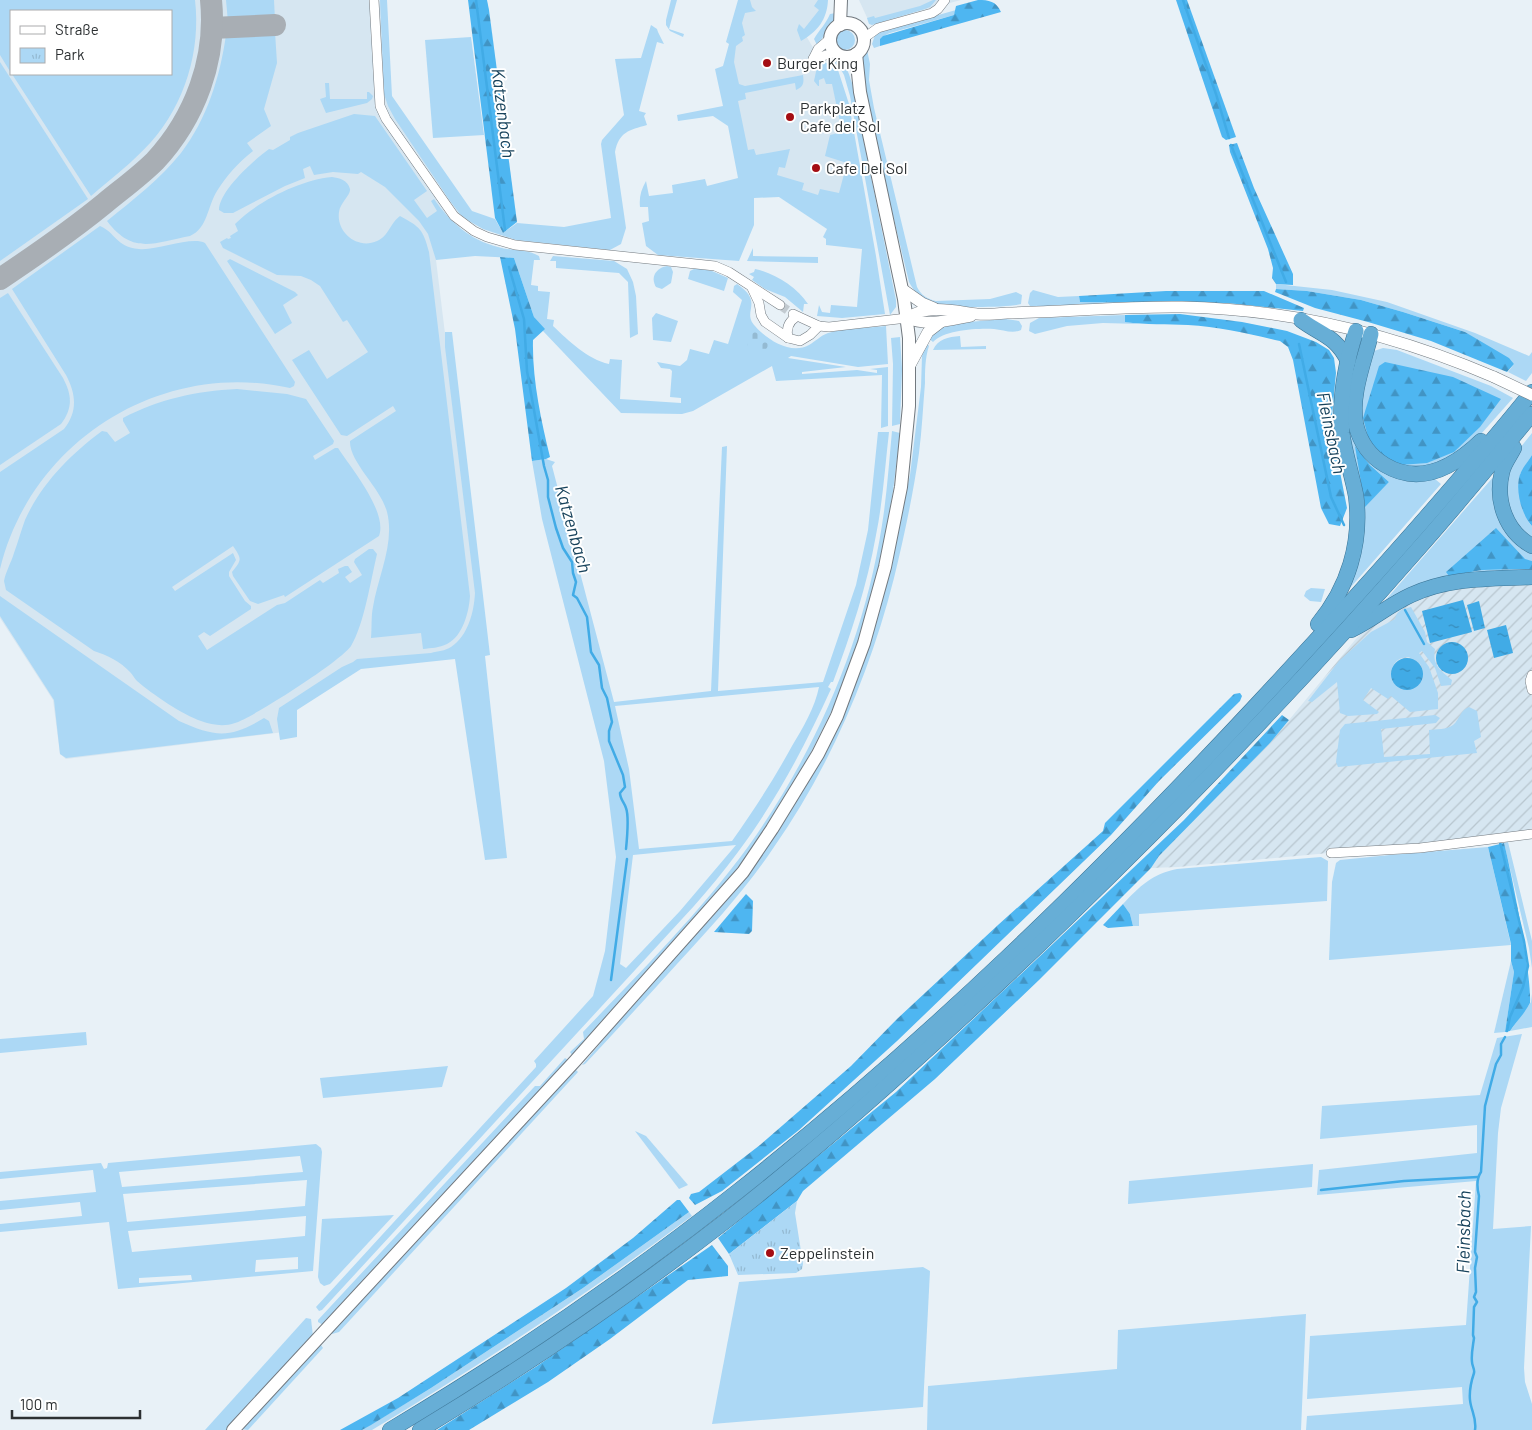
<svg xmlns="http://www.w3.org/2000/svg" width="1532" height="1430" viewBox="0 0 1532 1430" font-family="Barlow,sans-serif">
  <defs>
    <pattern id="industrial-furrows" width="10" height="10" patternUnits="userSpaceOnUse" patternTransform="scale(1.25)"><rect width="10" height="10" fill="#d6e6f1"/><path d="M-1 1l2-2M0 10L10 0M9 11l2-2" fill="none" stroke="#b8c6cf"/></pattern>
    <pattern id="forest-firs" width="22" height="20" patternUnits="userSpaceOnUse" patternTransform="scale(1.25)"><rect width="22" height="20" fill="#4eb6f1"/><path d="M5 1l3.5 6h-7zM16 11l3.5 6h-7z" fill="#4194c4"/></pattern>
    <pattern id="cemetery-stones" width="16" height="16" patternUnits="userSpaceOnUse" patternTransform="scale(1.25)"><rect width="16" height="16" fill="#acd8f5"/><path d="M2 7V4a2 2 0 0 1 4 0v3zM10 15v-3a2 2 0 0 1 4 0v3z" fill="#94bad2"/></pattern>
    <pattern id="park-tufts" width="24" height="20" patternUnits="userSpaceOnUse" patternTransform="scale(1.25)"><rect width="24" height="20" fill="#acd8f5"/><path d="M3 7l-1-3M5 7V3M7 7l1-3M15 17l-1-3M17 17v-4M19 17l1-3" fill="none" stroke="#94bad2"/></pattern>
    <pattern id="water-ripples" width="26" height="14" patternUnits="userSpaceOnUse" patternTransform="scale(1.25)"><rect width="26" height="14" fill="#41abe6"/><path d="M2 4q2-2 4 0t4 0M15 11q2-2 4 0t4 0" fill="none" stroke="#378cbb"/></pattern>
  </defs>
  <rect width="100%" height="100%" fill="#e8f1f7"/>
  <!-- built -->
  <g fill="#d6e6f1" fill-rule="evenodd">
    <path d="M0 0H386L391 97 471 212 436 260 483 644 478 652 361 662 289 709 292 731 66 759 60 754 53 700 0 618ZM11 11H171V74H11Z"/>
    <polygon points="747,0 826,0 805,34 828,73 837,78 868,239 744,160 726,74"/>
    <polygon points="859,0 961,0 870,24"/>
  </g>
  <!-- industrial -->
  <polygon fill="url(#industrial-furrows)" points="1532,577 1532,834 1178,867 1151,868 1159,856 1270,743 1355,640 1386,608 1410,595"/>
  <!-- green -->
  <g fill="#acd8f5" fill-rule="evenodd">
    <path d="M0 0H195C201 50 185 104 151 142 133 162 112 178 91 196L12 74H171V11H11V73L0 55Z"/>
    <polygon points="226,0 274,0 275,20 228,22"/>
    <path d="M380 0H387L392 96 472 211 495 219 503 233 517 223 564 227 611 218 601 144 602 140 624 115 615 59 641 58 651 25 657 29 658 32 664 44 657 42 639 111 646 113 644 116 647 125C629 130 619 132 615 152L626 228 621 244 610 250 516 240 483 229 469 221 460 214 450 201 395 119 388 106 384 94Z"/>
    <polygon points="671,0 677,0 669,29 684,34 683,37 670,31 666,25 666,20"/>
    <path d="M738 0H750L752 7 756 11 745 13 742 23 745 35 742 37 743 41 736 46 734 62 739 84 745 86 803 75C804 82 804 87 796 90L795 83 745 93 746 99 738 101 748 150 754 149 756 155 790 149 785 168 779 167 777 175 804 183 802 190 818 195 820 189 839 193 847 163 825 156 830 135 842 132 832 84H826L824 78 819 80V86H818L814 81 817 67 823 61 838 70 849 104 876 256 885 314 842 318 817 316 819 305 822 312 830 313 831 305 857 307 862 249 826 245V239L823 237 827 229 779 197 754 198V225L739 261 658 255 646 246 642 223 649 221 648 207H640C639 197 641 190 646 181L649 196 673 193 672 185 705 179 707 186 738 178 728 126 713 116 678 121 677 115 723 106 715 69 723 66 729 44 726 42Z"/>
    <path d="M818 0H828C827 20 817 32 801 41L797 30 799 24 804 29 819 10 814 6Z"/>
    <polygon points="933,0 936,0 930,7 925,9 872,25 869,24 867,18 874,16 875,18 920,6"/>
    <path d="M956 10 954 15 890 33C883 36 880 38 880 46L874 48 872 44 875 35 882 31Z"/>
    <path d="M836 13 833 24 817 45 814 39C819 30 826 24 830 14Z"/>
    <circle cx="845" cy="40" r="10"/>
    <path d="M275 32 277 63 264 109 271 126 247 143 253 151C238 163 227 175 217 191 207 207 208 228 190 236 153 243 133 255 107 221 133 200 160 179 181 153 207 119 220 77 226 35Z"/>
    <polygon points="471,37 484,135 433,138 425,40"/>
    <path d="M866 45 870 64 869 80 874 108 917 287C921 295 927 299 936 301L990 299 1016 292 1022 295 1021 304C1010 308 942 308 930 304 921 300 913 290 909 282L878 153 860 61Z"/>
    <path d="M827 58C844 57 848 70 852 83L896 300V307L890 315 850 96 844 75 840 68Z"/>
    <polygon points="0,62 88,199 0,261"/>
    <polygon points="325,83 329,83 330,99 367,99 367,92 369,92 373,96 372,99 367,103 326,113 320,99 326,97"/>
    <path d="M354 114 375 116 427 191 414 200 427 218 437 211 431 201 434 199C450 222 470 240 498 247 511 251 527 249 539 256L540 260H534L531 285 538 286V291L550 292 547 319 554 320 553 326C569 341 587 359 609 364L610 359 622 360 620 399 681 403V398L670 397 672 371 670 369 661 368 657 362 680 366 687 360 690 349 709 354 714 340 728 344 742 300 733 292 734 286 737 284C765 303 741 311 755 326 767 340 791 355 809 345 816 341 820 336 828 333 847 328 867 328 886 326L888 364 858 367 791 356 788 358 846 367 802 372V374L857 370 877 373V370L870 369 888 367V426L881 428 882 375 776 381 772 366 693 411 682 414 621 413 543 331 534 317 514 258 475 256 436 260 428 234 419 221 385 187 361 172 358 174 333 172 314 175 310 166 303 169 305 178 285 186 233 213H224L219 210C219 191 254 160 269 149L273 150 290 140V137L298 133Z"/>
    <path d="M332 177C339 178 348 180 350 189 351 195 340 203 339 212 336 233 358 250 377 241 389 236 390 223 400 216 420 227 423 229 429 252L470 596C469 612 463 636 447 644 439 648 431 648 423 649L421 633 371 638C372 627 371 616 373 607 378 576 395 543 387 512 381 488 349 462 350 441L396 411 393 406 347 436 341 435 292 360 309 350 327 379 368 352 347 320 343 322 320 286 311 280 301 276 277 275 223 248 220 242 227 238 228 239 231 238 230 236 238 231 235 224C258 201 300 180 332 177Z"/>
    <path d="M100 226C115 232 116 247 139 249 157 251 191 236 205 243L284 365 295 382 294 386 290 388C161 359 31 441 0 569V472L64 429C78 411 76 394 66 375L12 289Z"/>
    <polygon points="753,248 753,256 818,257 818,263 747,261"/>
    <polygon points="553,256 614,261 627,269 633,282 636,296 638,334 630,338 628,282 619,273 556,268 556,261 550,261"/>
    <polygon points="230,259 295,292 298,295 283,305 292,323 275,334 227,261"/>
    <path d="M667 266 671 267 673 272 671 283 662 289 656 287C650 277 656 268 667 266Z"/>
    <polygon points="696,268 712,271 728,278 724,291 688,279 690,271"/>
    <path d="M755 269C774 273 797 287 808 304H804L803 312 785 297 765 289 752 280 754 277 749 274 754 272Z"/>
    <polygon points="1276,284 1332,290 1387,302 1475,333 1529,356 1532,352 1532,373 1526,381 1508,372 1514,364 1465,332 1403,312 1361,300 1307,291 1276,289"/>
    <polygon points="1033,290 1058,297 1079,296 1080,302 1150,302 1034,307 1030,306 1028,303 1030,293"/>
    <path d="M8 293 63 378C72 395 73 408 61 424L0 465V298Z"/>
    <polygon points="656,313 678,321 671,342 653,340 652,318"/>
    <polygon points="1125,315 1126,322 1140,324 1103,323 1067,326 1035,334 1029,331 1030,323 1039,318"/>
    <path d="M1006 319 1019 321 1022 326 1021 330C1013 334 1003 330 994 329 978 328 944 330 933 342L928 338 943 327 968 322Z"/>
    <path d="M445 332H452L490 655 485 656 507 858 485 860 455 659 361 669 297 710V737L280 740 277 719 279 708 342 667 353 662 357 659 431 653C438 651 445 651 451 647 468 636 474 612 475 593L445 347Z"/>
    <path d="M960 336 961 347 986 346V349L933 350C938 339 948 337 960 336Z"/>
    <polygon points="900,337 902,369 900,424 892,426 893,364 891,338"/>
    <path d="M926 342 929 346C925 358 925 371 925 383 923 406 922 430 919 453 913 495 904 537 894 578 870 673 830 767 774 847 746 889 711 927 677 964 646 998 616 1031 585 1064L582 1065 630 1008 674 959 815 769 888 577 910 475 921 387 922 356Z"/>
    <path d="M1361 344 1352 429 1413 481 1435 479 1441 484 1350 588 1349 586 1358 561 1351 450 1346 412 1358 345ZM1356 447 1370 465 1389 482 1365 506Z"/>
    <polygon points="1383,348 1397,350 1491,386 1513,398 1473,443 1449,462 1413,471 1371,449 1359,415 1369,358 1374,351"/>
    <path d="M237 389 287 394 306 399 334 441 333 444 313 456 315 460 335 448H338C351 468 388 512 379 536L285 597 284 595 258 604 250 601 233 576 232 572C242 560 242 559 233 546L172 587 175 591 233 553 236 560 229 572V576L245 601 251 606V609L210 636 204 632 198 636 207 650 277 605 285 603 320 580 323 583 339 573 338 569 345 566H348L352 572 345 577 350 583 362 575 354 562 355 559 369 549H373L377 554C371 579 364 625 351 646 341 661 254 717 235 723 224 727 212 725 201 721 183 715 152 694 137 681 134 678 133 675 130 672 121 662 107 655 94 651L6 590 4 581C6 571 11 563 14 553 18 542 21 531 25 520 41 484 71 454 102 431L107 432 115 442 130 433 123 421V418C159 399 196 391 237 389Z"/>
    <path d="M892 431 900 433 893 491 885 538 867 616 839 696 795 784 748 856 719 893 572 1055 570 1052 584 1039 583 1032C643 969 707 906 757 834 820 742 865 635 882 525 887 494 889 462 892 431Z"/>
    <path d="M878 432H889C885 466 883 501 876 535 867 586 851 634 833 682H831L828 687 831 689C805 746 776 801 738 852 724 871 709 889 694 906L322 1310 319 1311 316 1307 536 1067V1064L534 1061 593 996 605 951 616 857 604 761 542 519 532 461 546 459 555 462 552 466 614 702 711 691 722 447 727 446 718 691 823 682 856 585 868 530ZM819 687C815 707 803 728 792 746 774 779 754 810 732 841L639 849 629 769 615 706ZM736 845 680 911 626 968 620 964 633 855Z"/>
    <polygon points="1532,433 1532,455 1520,474 1529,523 1532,526 1532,543 1508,515 1505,480 1520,448"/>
    <polygon points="1495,475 1495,500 1532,553 1532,561 1525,560 1449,576 1482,570 1532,569 1532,574 1382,604"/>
    <polygon points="1311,588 1325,589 1321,602 1310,601 1304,596 1306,591"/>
    <path d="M0 596 179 721C215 737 230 739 264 718L269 721 273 733 66 758 60 754 54 700 0 616Z"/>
    <path d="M1411 607 1425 632 1427 642 1435 649C1432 665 1440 670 1452 680L1451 685 1441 686 1435 668 1422 651 1419 653 1429 667 1438 693V709L1410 712 1391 696 1388 699 1371 688 1363 700 1379 712 1377 714 1348 716 1340 713 1337 682 1312 702 1308 701 1339 661 1371 632 1395 619C1397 610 1403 609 1411 607ZM1409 657 1421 665C1427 679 1415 692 1402 689L1391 672C1393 662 1399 657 1409 657Z"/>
    <path d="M1469 707 1477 711 1481 737 1474 741 1477 753 1338 767 1336 762 1340 730 1345 724 1435 715 1440 718 1436 723 1381 729 1384 757 1430 754 1429 730C1436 729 1447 730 1453 725 1460 719 1460 710 1469 707Z"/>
    <polygon points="1508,842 1532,941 1532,968 1529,948 1504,843"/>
    <polygon points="1488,847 1511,945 1329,960 1332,882 1336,863 1340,860 1390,855"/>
    <path d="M1321 857 1328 861 1327 901 1139 914V926H1133L1130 914 1123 904C1140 886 1152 874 1177 869Z"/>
    <polygon points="1511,961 1514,972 1505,1032 1494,1033"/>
    <polygon points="1532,994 1532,1027 1510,1031 1531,1002"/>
    <polygon points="86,1032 87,1045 0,1053 0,1039"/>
    <polygon points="1522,1034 1501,1108 1498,1133 1493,1229 1531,1226 1524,1368 1525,1382 1532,1404 1532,1430 1306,1430 1307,1416 1463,1404 1462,1387 1307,1399 1310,1336 1466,1325 1476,1181 1317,1195 1319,1170 1477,1153 1477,1125 1320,1139 1322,1106 1480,1095 1497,1038"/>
    <polygon points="565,1058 568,1060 323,1325 318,1322 318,1320 535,1086 540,1086"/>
    <polygon points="448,1066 442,1087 323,1098 320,1078"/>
    <polygon points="576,1070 578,1072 339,1332 332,1334 331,1333 522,1124"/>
    <polygon points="635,1131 646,1136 688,1185 679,1189"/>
    <path d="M316 1144 321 1148 322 1152 313 1271 118 1289 109 1222 0 1232V1224L82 1216 80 1202 0 1210V1201L96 1192 93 1170 0 1179V1172L101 1163 104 1169 107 1168 108 1163ZM300 1156 303 1172 122 1187 119 1172ZM307 1180 305 1206 127 1222 123 1194ZM306 1216 305 1236 132 1252 128 1231ZM298 1257V1269L255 1272 256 1260ZM191 1275 192 1280 139 1283V1278Z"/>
    <polygon points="1313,1164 1312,1187 1128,1204 1129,1181"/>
    <path d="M689 1212 692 1216C589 1293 482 1364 372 1430H362L431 1388 583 1288Z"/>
    <polygon points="394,1215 330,1284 324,1286 320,1283 318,1277 322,1219"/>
    <polygon points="923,1267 930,1271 923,1407 712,1424 739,1282"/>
    <polygon points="1306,1314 1301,1430 927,1430 928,1386 1117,1369 1118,1330"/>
    <polygon points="306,1318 311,1319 313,1336 226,1430 205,1430"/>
    <polygon points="321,1345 323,1348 248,1430 241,1429 317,1347"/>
  </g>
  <!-- forest -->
  <g fill="url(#forest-firs)">
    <polygon points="468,0 487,0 489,10 517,222 503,233 495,218"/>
    <path d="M978 0C989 0 996 1 1001 12L880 46V39L883 36 954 15 956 6Z"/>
    <polygon points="1176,0 1187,0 1236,137 1226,140 1222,137"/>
    <polygon points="1237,143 1254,188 1293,274 1293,285 1276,284 1272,278 1273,268 1268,249 1230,152 1229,145"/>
    <path d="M500 257 514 258 534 317 545 329 533 340C532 378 541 420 550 457L546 459 532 461 515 329Z"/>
    <polygon points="1276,289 1307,291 1361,300 1403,312 1465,332 1509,358 1514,364 1507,372 1431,341 1368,322 1315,308 1275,292"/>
    <polygon points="1166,291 1264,291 1304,308 1303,311 1227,303 1080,302 1079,296"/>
    <path d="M1180 314 1242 322 1287 331 1316 342 1329 350 1334 358 1336 373 1332 416 1334 441 1347 508 1340 526 1329 524 1321 508 1293 360 1288 347 1280 341C1250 334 1219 327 1188 325 1167 324 1146 325 1125 322V315Z"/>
    <polygon points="1385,362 1453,377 1501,399 1480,427 1454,452 1427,463 1400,465 1381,457 1368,437 1363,418 1379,366"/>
    <polygon points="1355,446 1370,465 1389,482 1365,507"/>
    <path d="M1532 455V526C1521 514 1514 487 1521 472 1524 466 1529 460 1532 455Z"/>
    <polygon points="1496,528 1525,559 1532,561 1532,569 1482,570 1449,576 1446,572"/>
    <polygon points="1240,693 1242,696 1240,701 1159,781 1111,835 897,1041 799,1130 722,1191 695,1205 689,1198 691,1194 699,1192 760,1145 851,1066 897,1019 998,925 1103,831 1105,823 1234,694"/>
    <polygon points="1282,715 1289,720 1270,743 1159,856 1151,868 1039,980 935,1079 803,1191 797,1201 729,1254 718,1238 896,1092 1184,820"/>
    <path d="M1504 843C1512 874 1532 978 1530 1003 1525 1013 1516 1022 1510 1031L1505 1032 1514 972 1511 961V944L1488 847Z"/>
    <polygon points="746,894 753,901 752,931 749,934 714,932"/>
    <polygon points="1123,904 1130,914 1133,926 1108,928 1103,925"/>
    <polygon points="677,1200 680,1200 689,1212 583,1288 431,1388 371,1425 362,1430 340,1430 398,1398 566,1288 633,1238"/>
    <polygon points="712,1245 728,1266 728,1276 688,1280 610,1339 548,1382 469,1430 437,1430 537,1366"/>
  </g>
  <!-- cemetery -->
  <path fill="url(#cemetery-stones)" d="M754 328 772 341 766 349 758 352 749 350C746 341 748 334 754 328Z"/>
  <!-- park -->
  <polygon fill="url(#park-tufts)" points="797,1201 795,1213 803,1264 802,1269 796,1273 738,1275 729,1254"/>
  <!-- water -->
  <g fill="url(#water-ripples)">
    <polygon points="1463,600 1472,632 1430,643 1422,611"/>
    <polygon points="1479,601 1485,628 1474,631 1467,605"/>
    <polygon points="1506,625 1513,653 1494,658 1487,630"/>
    <circle cx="1452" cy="658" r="16"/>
    <circle cx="1407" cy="674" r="16"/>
  </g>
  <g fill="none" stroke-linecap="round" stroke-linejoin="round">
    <!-- stream -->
    <g stroke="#41abe6" stroke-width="2.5">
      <polyline points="476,0 505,230"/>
      <polyline points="1183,0 1216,94 1229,138"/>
      <polyline points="1231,145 1286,282"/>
      <path d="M509 267 524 319 527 371 544 466 548 480V497L556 528 563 548 572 562 573 573 576 582 573 595 577 598 587 617 591 652 599 665 602 688 607 698 612 722 609 731V741L623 775 625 787 620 793C620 799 624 802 626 808 629 816 627 839 626 849"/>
      <polyline points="1299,344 1331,497 1344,525"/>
      <polyline points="1405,610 1424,644"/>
      <polyline points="1500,842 1524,941 1528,966 1523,987 1510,1017 1507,1031"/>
      <polyline points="611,980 627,859"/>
      <polyline points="1321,1190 1404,1181 1478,1177"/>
      <path d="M1475 1430C1477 1418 1471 1411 1470 1400 1469 1390 1471 1382 1474 1373 1475 1369 1472 1366 1472 1362 1471 1354 1473 1346 1474 1338L1473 1335 1474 1307 1477 1302 1474 1297 1476 1292 1475 1268 1477 1257 1475 1252 1479 1196C1477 1188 1476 1179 1481 1172L1485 1106 1496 1064 1501 1055V1044L1505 1037"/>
    </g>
    <!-- taxiway -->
    <g stroke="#a8aeb4" stroke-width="22">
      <polyline points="212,28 275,25"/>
      <path d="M0 279C36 255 72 230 105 203 122 189 140 176 155 161 195 118 217 59 211 0"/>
    </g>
    <!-- minor-tunnel -->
    <polyline stroke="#c2cad0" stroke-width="9" stroke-dasharray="9 4.5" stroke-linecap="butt" points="780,305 793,314"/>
    <!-- minor casing -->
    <g stroke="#72797f" stroke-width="10">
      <g id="minor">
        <polyline points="374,0 380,106 386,119 454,216 474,231 487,237 515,245 715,266 729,272 780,305"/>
        <polyline points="864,38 878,28 932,13 938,9 945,0"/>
        <polyline points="813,59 818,49 831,38"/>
        <polyline points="813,59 836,52"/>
        <polyline points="752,288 759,303 761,315 765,322 788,338 800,341 810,335 819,326"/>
        <polyline points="793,314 819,326 829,327 907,318"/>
        <path d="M788 338C786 329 788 322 796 317"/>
        <polyline points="1532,675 1530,681 1532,690"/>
        <polyline points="1331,853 1420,848 1532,834"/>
      </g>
    </g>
    <!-- tertiary casing -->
    <g stroke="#72797f" stroke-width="12">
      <g id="tertiary">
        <polyline points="902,289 922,303 934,308"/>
        <path d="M907 318C928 304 953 311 977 314 987 315 997 314 1007 313 1065 312 1123 306 1182 307 1289 309 1396 335 1494 377"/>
        <path d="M907 318C928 327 950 320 971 316"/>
        <polyline points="910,365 928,332 941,322"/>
      </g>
    </g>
    <!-- secondary casing -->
    <g stroke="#72797f" stroke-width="14">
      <g id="secondary">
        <circle cx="847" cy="40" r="17"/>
        <polyline points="840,25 841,0"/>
        <polyline points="233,1430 575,1061 743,872 772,829 818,754 837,716 864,643 885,567 901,487 909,406 909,338 904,299 860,92 856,54"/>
      </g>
    </g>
    <!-- trunk casing -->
    <g stroke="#3a7496" stroke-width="16">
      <g id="trunk">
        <path d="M1301 320C1321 335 1336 336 1348 361"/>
        <path d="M1371 334C1364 362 1350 396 1356 425 1360 442 1370 456 1385 465 1420 486 1454 467 1481 441"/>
        <path d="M1514 448C1510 456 1504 463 1502 472 1495 501 1506 532 1532 546"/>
        <path d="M1318 624C1348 588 1362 543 1356 496 1352 475 1345 454 1342 433 1339 399 1346 362 1356 331"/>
        <path d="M1351 630C1372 620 1389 605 1411 595 1450 577 1490 579 1532 577"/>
        <path d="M390 1430C511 1358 627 1279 737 1192 925 1044 1097 876 1259 702 1353 601 1445 499 1532 392"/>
        <path d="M420 1430C526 1366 629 1296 727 1220 847 1126 959 1023 1068 917 1190 799 1307 676 1419 548 1458 504 1495 459 1532 414"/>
      </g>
    </g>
    <!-- minor -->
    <use href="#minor" stroke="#fff" stroke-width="9"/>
    <!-- tertiary -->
    <use href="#tertiary" stroke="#fff" stroke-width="11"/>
    <!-- secondary -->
    <use href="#secondary" stroke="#fff" stroke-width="12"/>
    <!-- trunk -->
    <use href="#trunk" stroke="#67aed6" stroke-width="15"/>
    <!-- tertiary-bridge casing -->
    <g stroke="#72797f" stroke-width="12" stroke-linecap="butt">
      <polyline id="tertiary-bridge" points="1494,377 1532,395"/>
    </g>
    <!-- tertiary-bridge -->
    <use href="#tertiary-bridge" stroke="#fff" stroke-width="11"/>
  </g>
  <!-- markers -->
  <g fill="#a40d13" stroke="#fff" stroke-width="2">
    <circle cx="767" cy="63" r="5"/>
    <circle cx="790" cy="117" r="5"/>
    <circle cx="816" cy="168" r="5"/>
    <circle cx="770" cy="1253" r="5"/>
  </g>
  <g text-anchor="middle" stroke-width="4" stroke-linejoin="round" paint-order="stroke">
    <!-- poi labels -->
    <g font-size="16" fill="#2c3032" stroke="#fff" text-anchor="start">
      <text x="777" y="69">Burger King</text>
      <text x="800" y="114">Parkplatz<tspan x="800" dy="18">Cafe del Sol</tspan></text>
      <text x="826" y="174">Cafe Del Sol</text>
      <text x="780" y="1259">Zeppelinstein</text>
    </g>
    <!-- water labels -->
    <g font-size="18" font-style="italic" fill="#18435c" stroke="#fff">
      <text transform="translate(503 113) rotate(83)" y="6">Katzenbach</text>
      <text transform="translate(1331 433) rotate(78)" y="6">Fleinsbach</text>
      <text transform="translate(573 529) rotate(74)" y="6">Katzenbach</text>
      <text transform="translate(1464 1232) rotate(-89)" y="6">Fleinsbach</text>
    </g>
  </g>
  <!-- legend -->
  <rect x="10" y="10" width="162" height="65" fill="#ffffff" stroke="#abacad"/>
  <rect x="20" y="26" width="25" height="8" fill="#ffffff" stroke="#abacad"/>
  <text x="55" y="35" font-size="15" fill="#2c3032">Straße</text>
  <rect x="20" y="48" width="25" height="15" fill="url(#park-tufts)" stroke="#abacad"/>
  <text x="55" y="60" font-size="15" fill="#2c3032">Park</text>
  <!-- scale -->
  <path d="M12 1410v8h128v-8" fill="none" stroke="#2c3032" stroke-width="2.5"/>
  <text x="20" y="1410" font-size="15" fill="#2c3032" stroke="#ffffff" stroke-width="4" paint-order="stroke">100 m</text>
</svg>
